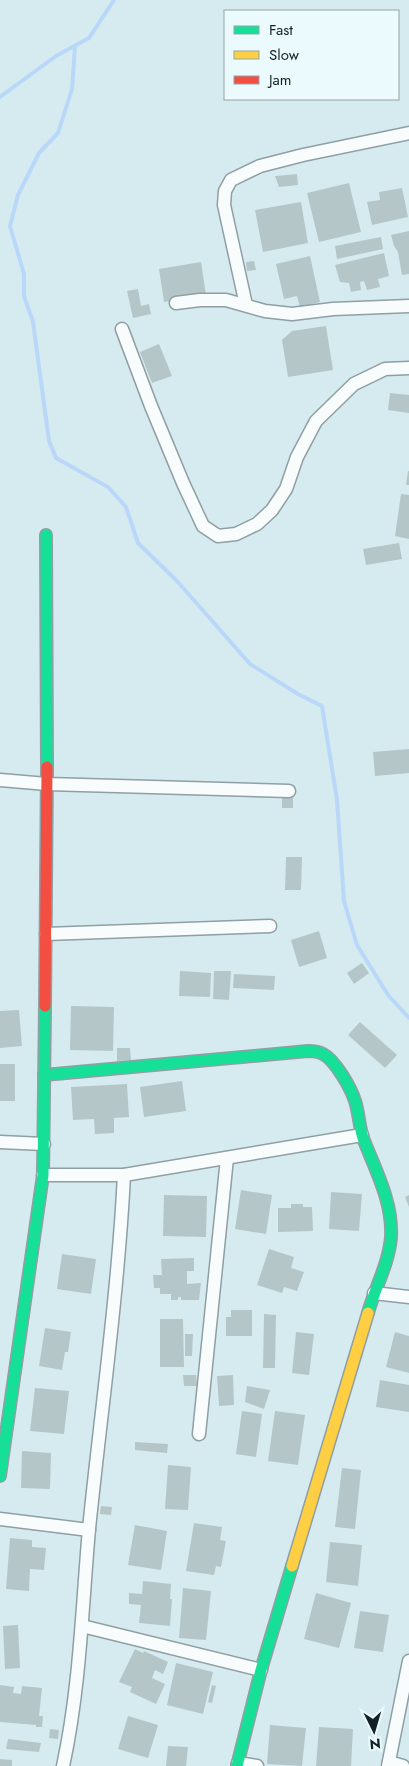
<svg xmlns="http://www.w3.org/2000/svg" width="409" height="1766" viewBox="0 0 409 1766" font-family="Jost,sans-serif">
  <rect width="100%" height="100%" fill="#d6ebf0"/>
  <g fill="none" stroke-linecap="round" stroke-linejoin="round">
    <!-- stream -->
    <g stroke="#b9d7f8" stroke-width="4">
      <polyline points="75,46 72,89 58,133 39,153 18,195 10,226 24,274 24,296 33,322 49,441 56,458 108,487 126,507 138,543 177,581 250,664 298,694 322,706 337,800 344,901 357,945 388,995 409,1018"/>
      <polyline points="0,97 56,56 89,38 114,0"/>
    </g>
  </g>
  <!-- building -->
  <g fill="#b5c6c8">
    <polygon points="297,174 298,185 279,187 275,176"/>
    <polygon points="349,183 361,232 319,242 307,193"/>
    <polygon points="402,188 408,217 372,225 367,202 380,200 379,192"/>
    <polygon points="301,202 308,243 263,252 255,210"/>
    <polygon points="409,231 409,274 402,275 398,252 394,246 391,235"/>
    <polygon points="381,237 383,249 337,259 335,246"/>
    <polygon points="384,253 389,276 378,279 380,287 367,290 364,281 360,282 361,290 351,292 349,283 340,282 335,265"/>
    <polygon points="310,256 320,302 300,307 297,296 284,299 276,264"/>
    <polygon points="254,261 256,270 247,271 246,262"/>
    <polygon points="201,262 206,295 164,302 159,269"/>
    <polygon points="138,289 141,306 149,304 151,314 133,318 127,291"/>
    <polygon points="326,326 333,370 288,377 282,340 292,331"/>
    <polygon points="159,344 172,376 152,383 140,352"/>
    <polygon points="390,393 409,395 409,413 388,410"/>
    <polygon points="408,471 409,471 409,485 406,485"/>
    <polygon points="401,494 409,495 409,539 395,536"/>
    <polygon points="399,543 402,559 366,565 363,549"/>
    <polygon points="409,749 409,773 375,776 373,752"/>
    <rect x="282" y="798" width="11" height="10"/>
    <polygon points="286,857 302,857 301,890 285,890"/>
    <polygon points="319,931 327,958 299,967 291,940"/>
    <polygon points="362,963 369,973 354,984 347,973"/>
    <polygon points="180,971 211,973 210,997 179,996"/>
    <polygon points="214,971 231,971 229,1000 213,999"/>
    <polygon points="234,974 275,976 274,990 233,988"/>
    <polygon points="71,1006 114,1007 113,1051 70,1050"/>
    <polygon points="19,1010 22,1046 0,1048 0,1011"/>
    <polygon points="360,1022 397,1055 385,1068 348,1035"/>
    <polygon points="117,1048 130,1048 131,1060 117,1061"/>
    <rect x="0" y="1064" width="15" height="37"/>
    <polygon points="182,1081 186,1111 144,1117 140,1087"/>
    <polygon points="127,1084 129,1117 114,1118 114,1133 95,1134 94,1119 73,1120 71,1087"/>
    <polygon points="241,1190 272,1195 266,1234 235,1229"/>
    <polygon points="331,1192 362,1194 359,1231 329,1229"/>
    <polygon points="164,1195 207,1196 206,1237 163,1236"/>
    <polygon points="409,1195 409,1207 405,1197"/>
    <polygon points="291,1204 303,1204 303,1207 312,1207 313,1231 278,1232 278,1208 291,1208"/>
    <polygon points="269,1249 294,1257 291,1268 304,1272 297,1291 284,1287 282,1293 257,1285"/>
    <polygon points="62,1254 96,1259 91,1294 57,1289"/>
    <polygon points="194,1258 194,1271 187,1271 187,1284 201,1283 199,1300 181,1300 181,1297 178,1297 178,1300 171,1300 171,1294 160,1294 160,1288 154,1288 153,1275 162,1275 161,1259"/>
    <polygon points="231,1310 252,1310 252,1336 226,1336 226,1317 231,1317"/>
    <polygon points="264,1314 276,1315 275,1368 263,1368"/>
    <polygon points="160,1319 183,1319 184,1367 160,1367"/>
    <polygon points="45,1328 71,1332 68,1352 65,1352 62,1370 39,1366"/>
    <polygon points="296,1332 314,1334 309,1375 292,1373"/>
    <polygon points="395,1332 409,1336 409,1373 386,1367"/>
    <polygon points="185,1334 193,1334 192,1356 185,1356"/>
    <polygon points="183,1375 196,1375 197,1386 184,1386"/>
    <polygon points="233,1375 234,1405 219,1406 217,1376"/>
    <polygon points="380,1380 409,1385 409,1412 376,1407"/>
    <polygon points="247,1386 270,1390 264,1409 245,1402"/>
    <polygon points="35,1388 69,1391 64,1434 30,1431"/>
    <polygon points="242,1411 262,1414 256,1457 236,1454"/>
    <polygon points="275,1411 305,1415 298,1465 268,1461"/>
    <polygon points="135,1442 168,1444 167,1453 135,1450"/>
    <polygon points="22,1451 51,1453 50,1489 21,1488"/>
    <polygon points="168,1465 191,1467 188,1510 165,1509"/>
    <polygon points="342,1468 361,1470 355,1529 335,1527"/>
    <polygon points="101,1506 112,1507 111,1515 100,1514"/>
    <polygon points="194,1523 222,1527 220,1540 226,1541 221,1567 216,1566 214,1575 186,1571"/>
    <polygon points="135,1525 167,1531 161,1570 128,1565"/>
    <polygon points="10,1538 32,1540 32,1547 46,1548 44,1570 30,1569 29,1591 6,1589"/>
    <polygon points="330,1542 362,1545 358,1586 326,1582"/>
    <polygon points="143,1581 171,1584 170,1599 172,1599 170,1626 139,1623 141,1605 129,1604 129,1593 142,1594"/>
    <polygon points="183,1588 211,1591 206,1640 179,1638"/>
    <polygon points="316,1593 351,1603 339,1648 304,1639"/>
    <polygon points="360,1611 389,1615 383,1652 354,1648"/>
    <polygon points="18,1625 20,1668 5,1669 3,1626"/>
    <polygon points="135,1649 143,1653 144,1651 168,1662 163,1674 155,1670 152,1678 165,1684 156,1704 130,1692 132,1687 119,1682"/>
    <polygon points="176,1663 213,1672 203,1714 167,1705"/>
    <polygon points="0,1685 14,1687 13,1693 21,1694 22,1686 42,1688 39,1716 43,1716 42,1727 36,1727 36,1725 0,1722"/>
    <polygon points="212,1685 216,1686 212,1703 208,1702"/>
    <polygon points="128,1716 158,1725 148,1758 118,1749"/>
    <polygon points="270,1725 306,1728 302,1766 267,1764"/>
    <polygon points="319,1727 353,1729 351,1766 316,1766"/>
    <polygon points="50,1729 59,1730 58,1739 49,1738"/>
    <polygon points="8,1739 41,1743 39,1752 6,1749"/>
    <polygon points="168,1746 188,1747 186,1766 166,1766"/>
    <polygon points="0,1759 12,1760 12,1766 0,1766"/>
  </g>
  <g fill="none" stroke-linecap="round" stroke-linejoin="round">
    <!-- street casing -->
    <g stroke="#8f9fa3" stroke-width="15">
      <g id="street">
        <polyline points="176,303 200,300 226,300 265,311 292,314 333,309 409,306"/>
        <polyline points="246,305 224,205 225,191 231,180 260,166 303,155 409,133"/>
        <polyline points="122,329 151,406 183,483 203,526 218,536 236,534 257,524 272,510 286,489 297,457 316,421 354,384 385,369 409,368"/>
        <polyline points="0,780 47,784 289,791"/>
        <polyline points="46,934 270,926"/>
        <polyline points="0,1142 44,1144"/>
        <polyline points="43,1175 124,1175 362,1135"/>
        <polyline points="374,1293 409,1297"/>
        <polyline points="199,1434 227,1158"/>
        <polyline points="0,1519 89,1530"/>
        <polyline points="82,1626 261,1670"/>
        <polyline points="389,1762 403,1766"/>
        <polyline points="238,1763 257,1766"/>
        <path d="M63 1766C80 1688 82 1608 89 1529 101 1411 118 1294 124 1175"/>
        <polyline points="388,1766 409,1661"/>
      </g>
    </g>
    <!-- fast casing -->
    <g stroke="#8f9fa3" stroke-width="14">
      <g id="fast">
        <polyline points="46,535 47,767"/>
        <path d="M44 1075 308 1051C313 1051 318 1051 323 1054 335 1060 351 1088 355 1101 359 1113 359 1126 363 1138 375 1169 393 1202 391 1237 389 1263 375 1288 368 1313"/>
        <polyline points="0,1476 43,1175 45,1006"/>
        <polyline points="237,1766 261,1670 292,1566"/>
      </g>
    </g>
    <!-- slow casing -->
    <g stroke="#8f9fa3" stroke-width="14">
      <polyline id="slow" points="292,1566 368,1313"/>
    </g>
    <!-- jam casing -->
    <g stroke="#8f9fa3" stroke-width="14">
      <polyline id="jam" points="45,1006 47,767"/>
    </g>
    <!-- street -->
    <use href="#street" stroke="#f9fcfd" stroke-width="12"/>
    <!-- fast -->
    <use href="#fast" stroke="#16e098" stroke-width="11"/>
    <!-- slow -->
    <use href="#slow" stroke="#ffcf43" stroke-width="11"/>
    <!-- jam -->
    <use href="#jam" stroke="#f24e42" stroke-width="11"/>
  </g>
  <!-- legend -->
  <rect x="224" y="10" width="175" height="90" fill="#ebfafd" stroke="#95a4a7"/>
  <rect x="234" y="26" width="25" height="8" fill="#16e098" stroke="#95a4a7"/>
  <text x="269" y="35" font-size="15" fill="#142226">Fast</text>
  <rect x="234" y="51" width="25" height="8" fill="#ffcf43" stroke="#95a4a7"/>
  <text x="269" y="60" font-size="15" fill="#142226">Slow</text>
  <rect x="234" y="76" width="25" height="8" fill="#f24e42" stroke="#95a4a7"/>
  <text x="269" y="85" font-size="15" fill="#142226">Jam</text>
  <!-- north arrow -->
  <g transform="translate(374 1731) rotate(175)" stroke="#ebfafd" stroke-width="4" paint-order="stroke">
  <path d="M0-4L9 19L0 12L-9 19Z" fill="#142226"/>
  <text y="-8" font-size="14" font-weight="bold" text-anchor="middle" fill="#142226">N</text>
  </g>
</svg>
